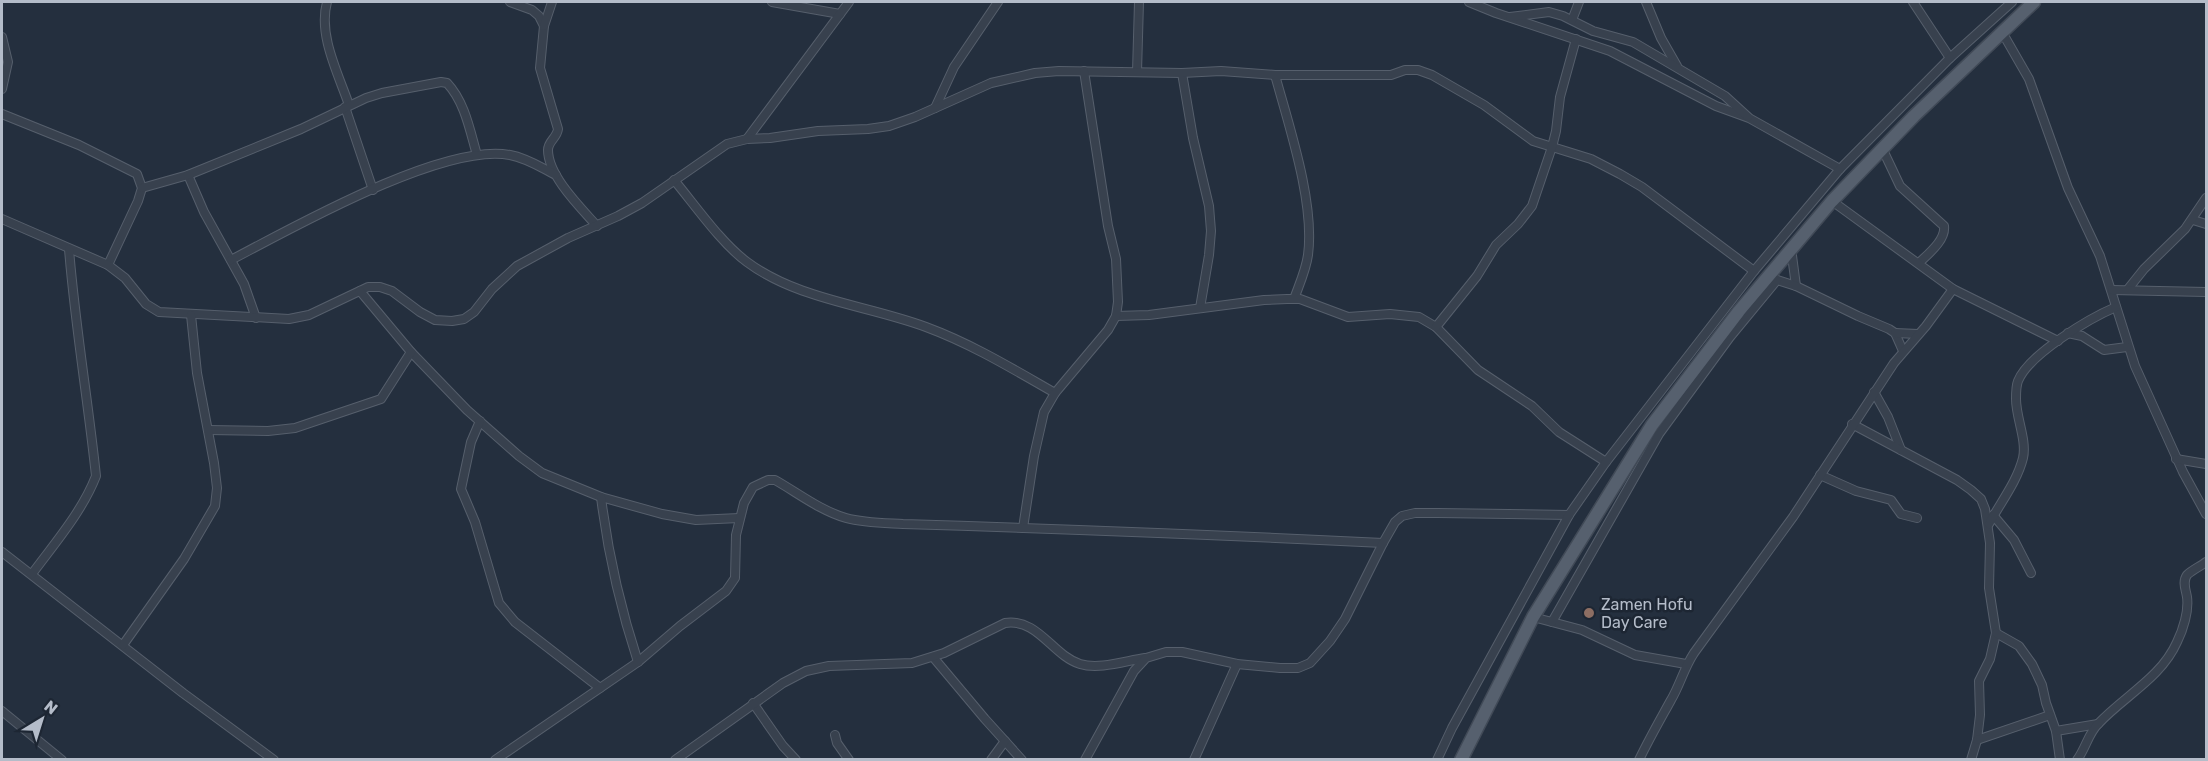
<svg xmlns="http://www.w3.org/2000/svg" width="2208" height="761" viewBox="0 0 2208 761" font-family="Rubik,sans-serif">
  <rect width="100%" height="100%" fill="#242f3e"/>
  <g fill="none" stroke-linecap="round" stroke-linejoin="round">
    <!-- minor casing -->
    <g stroke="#565f6c" stroke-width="10">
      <g id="minor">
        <path d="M327 2C318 35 338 73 349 105"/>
        <path d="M510 2 532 10 539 16 544 26 540 68 558 129C557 138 548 141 548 150 548 176 581 208 597 226"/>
        <polyline points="772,2 840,14"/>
        <polyline points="1469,2 1496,13 1610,51 1716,106 1749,118 1840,169"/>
        <polyline points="1646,2 1661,38 1677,66"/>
        <polyline points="1913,2 1950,58"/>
        <polyline points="1510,17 1549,12 1563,16 1593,31 1633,42 1725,96 1748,117"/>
        <polyline points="1572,20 1579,2"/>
        <polyline points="544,26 552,2"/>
        <polyline points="2002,32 2029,79 2068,188 2100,256 2135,366 2183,472 2206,514"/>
        <polyline points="2,37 8,62 2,89"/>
        <polyline points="1137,72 1139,2"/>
        <polyline points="1182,73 1193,138 1209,206 1211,231 1209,255 1200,308"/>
        <path d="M1275 75C1289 126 1315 203 1308 255 1306 270 1299 285 1294 299"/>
        <polyline points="345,107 373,190"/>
        <polyline points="935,108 954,67 998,2"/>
        <polyline points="2,114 79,145 137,174 142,188 138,201 108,265"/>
        <polyline points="747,139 849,2"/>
        <path d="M1882 148 1900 186 1944 226C1946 240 1928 254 1919 263"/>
        <polyline points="188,175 204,212 244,284 256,318"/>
        <path d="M674 180C695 205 721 243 747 262 798 300 867 305 926 327 972 344 1013 369 1055 393"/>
        <path d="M142 188 188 175 301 129 366 98 382 93 441 82 447 83C465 102 470 131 477 155"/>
        <polyline points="1832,201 1953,289 2058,341"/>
        <polyline points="2,219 108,265 125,278 146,304 159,312 289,319 309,315 368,287 380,287 392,291 420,312 435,320 452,321 464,319 474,312 492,289 517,266 568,238 618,216 642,203 727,144 747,139 770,138 818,131 868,129 889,126 915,117 991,83 1035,73 1059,71 1182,73 1221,71 1275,75 1391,75 1405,70 1418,70 1432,75 1484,105 1533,141 1591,159 1620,174 1642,187 1754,271"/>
        <polyline points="2193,220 2206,224"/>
        <polyline points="1791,248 1796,286"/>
        <path d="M231 260C292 228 444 142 510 155 527 158 542 168 556 175"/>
        <polyline points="1774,279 1796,286 1858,316 1889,329 1895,333 1903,351"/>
        <polyline points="2128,289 2144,269 2185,229 2206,198"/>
        <polyline points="2112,290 2206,292"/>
        <polyline points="360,291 411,352 467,410 519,456 542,473 601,497 662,514 696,520 739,518"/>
        <polyline points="1116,316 1149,315 1264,300 1287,299 1300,299 1348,317 1390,314 1419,317 1436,327 1478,370 1532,406 1559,432 1606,462"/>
        <polyline points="1436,327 1477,276 1496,245 1518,224 1532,206 1552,147 1556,131 1560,97 1576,39"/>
        <polyline points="1895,333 1918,334"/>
        <polyline points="2068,333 2082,336 2104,350 2127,347"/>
        <polyline points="1874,392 1888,417 1901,450"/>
        <polyline points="480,421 471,442 461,489 475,522 499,603 515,622 600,688"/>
        <polyline points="1852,424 1957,480 1971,490 1981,499 1985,509 1990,543 1989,588 1996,633 1990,659 1979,681 1980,715 1977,740 1971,760"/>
        <polyline points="208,430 268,431 295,428 381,399 411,352"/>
        <polyline points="2176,459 2206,464"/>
        <polyline points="1820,475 1856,491 1891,500 1901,514 1917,518"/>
        <path d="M601 497C608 554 620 607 638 662"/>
        <polyline points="1993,515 2014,540 2031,573"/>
        <path d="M1989 524C2000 503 2017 482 2023 458 2027 440 2016 418 2016 399 2016 393 2016 386 2018 381 2029 354 2090 318 2116 307"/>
        <polyline points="1023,528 1034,456 1044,412 1055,393 1108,330 1116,316 1118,302 1116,259 1108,226 1084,71"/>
        <polyline points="2,552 183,693 274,760"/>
        <path d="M32 574C54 544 82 512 96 476 88 400 75 325 69 249"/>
        <polyline points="1533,617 1582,630 1635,655 1686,664"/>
        <polyline points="1552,622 1659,434 1730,337 1777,280"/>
        <polyline points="1996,633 2019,646 2032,664 2042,685 2046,703 2056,731 2060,760"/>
        <polyline points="123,645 184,559 215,506 217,488 214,463 197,373 191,315"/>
        <polyline points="933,657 985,719 1022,760"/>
        <polyline points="753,703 783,746 796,760"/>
        <polyline points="2,711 62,760"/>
        <polyline points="2056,731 2098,724"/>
        <polyline points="835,735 837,743 849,760"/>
        <polyline points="1977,740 2050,715"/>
        <path d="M495 760 638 662 680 626 726 591 735 578 736 535 744 503 753 487 768 480H775C798 493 821 511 846 518 864 523 885 523 903 524 1063 529 1223 535 1383 543"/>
        <path d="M675 760 783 683 806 671 829 666 912 663 944 653 1005 623C1038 618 1052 655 1080 664 1099 670 1125 661 1145 658"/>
        <polyline points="991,760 1005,741"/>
        <polyline points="1085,760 1134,671 1146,658 1166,652 1182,652 1237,664 1280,668 1298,668 1310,663 1330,641 1345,619 1383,543 1395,522 1402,516 1415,513 1438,513 1569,515"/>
        <polyline points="1194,760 1237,664"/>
        <polyline points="1437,760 1452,728 1569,515 1606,462 1754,271 1840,169 1950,58 2012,2"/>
        <path d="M1639 760C1649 739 1660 720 1671 700 1680 685 1684 668 1694 653L1793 517 1894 363 1926 326 1953 289"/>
        <path d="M2077 760C2086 748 2088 734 2098 724 2124 696 2161 678 2177 642 2183 630 2189 611 2187 597 2186 590 2182 582 2187 575 2192 570 2201 566 2206 562"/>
      </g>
    </g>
    <!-- primary casing -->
    <g stroke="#414a57" stroke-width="15">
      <polyline id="primary" points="1461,760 1533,617 1652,425 1739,311 1832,201 1914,116 2034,2"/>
    </g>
    <!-- minor -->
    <use href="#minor" stroke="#38414e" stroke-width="8"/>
    <!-- primary -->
    <use href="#primary" stroke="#56606e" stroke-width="12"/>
  </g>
  <!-- markers -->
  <circle fill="#8d6e63" stroke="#1d2633" stroke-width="2" cx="1589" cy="613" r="6"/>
  <g text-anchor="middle" stroke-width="5" stroke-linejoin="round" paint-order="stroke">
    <!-- poi labels -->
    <g font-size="16" fill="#b4bcc9" stroke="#1d2633" text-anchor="start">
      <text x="1601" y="610">Zamen Hofu<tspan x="1601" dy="18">Day Care</tspan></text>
    </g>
  </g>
  <!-- border -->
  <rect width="2208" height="761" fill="none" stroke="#b4bcc9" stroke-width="6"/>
  <!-- north arrow -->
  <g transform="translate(42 719) rotate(38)" stroke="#1d2633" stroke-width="4.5" paint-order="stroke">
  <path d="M0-4.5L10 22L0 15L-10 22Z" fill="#b4bcc9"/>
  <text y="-9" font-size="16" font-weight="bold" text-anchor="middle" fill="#b4bcc9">N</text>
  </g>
</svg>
